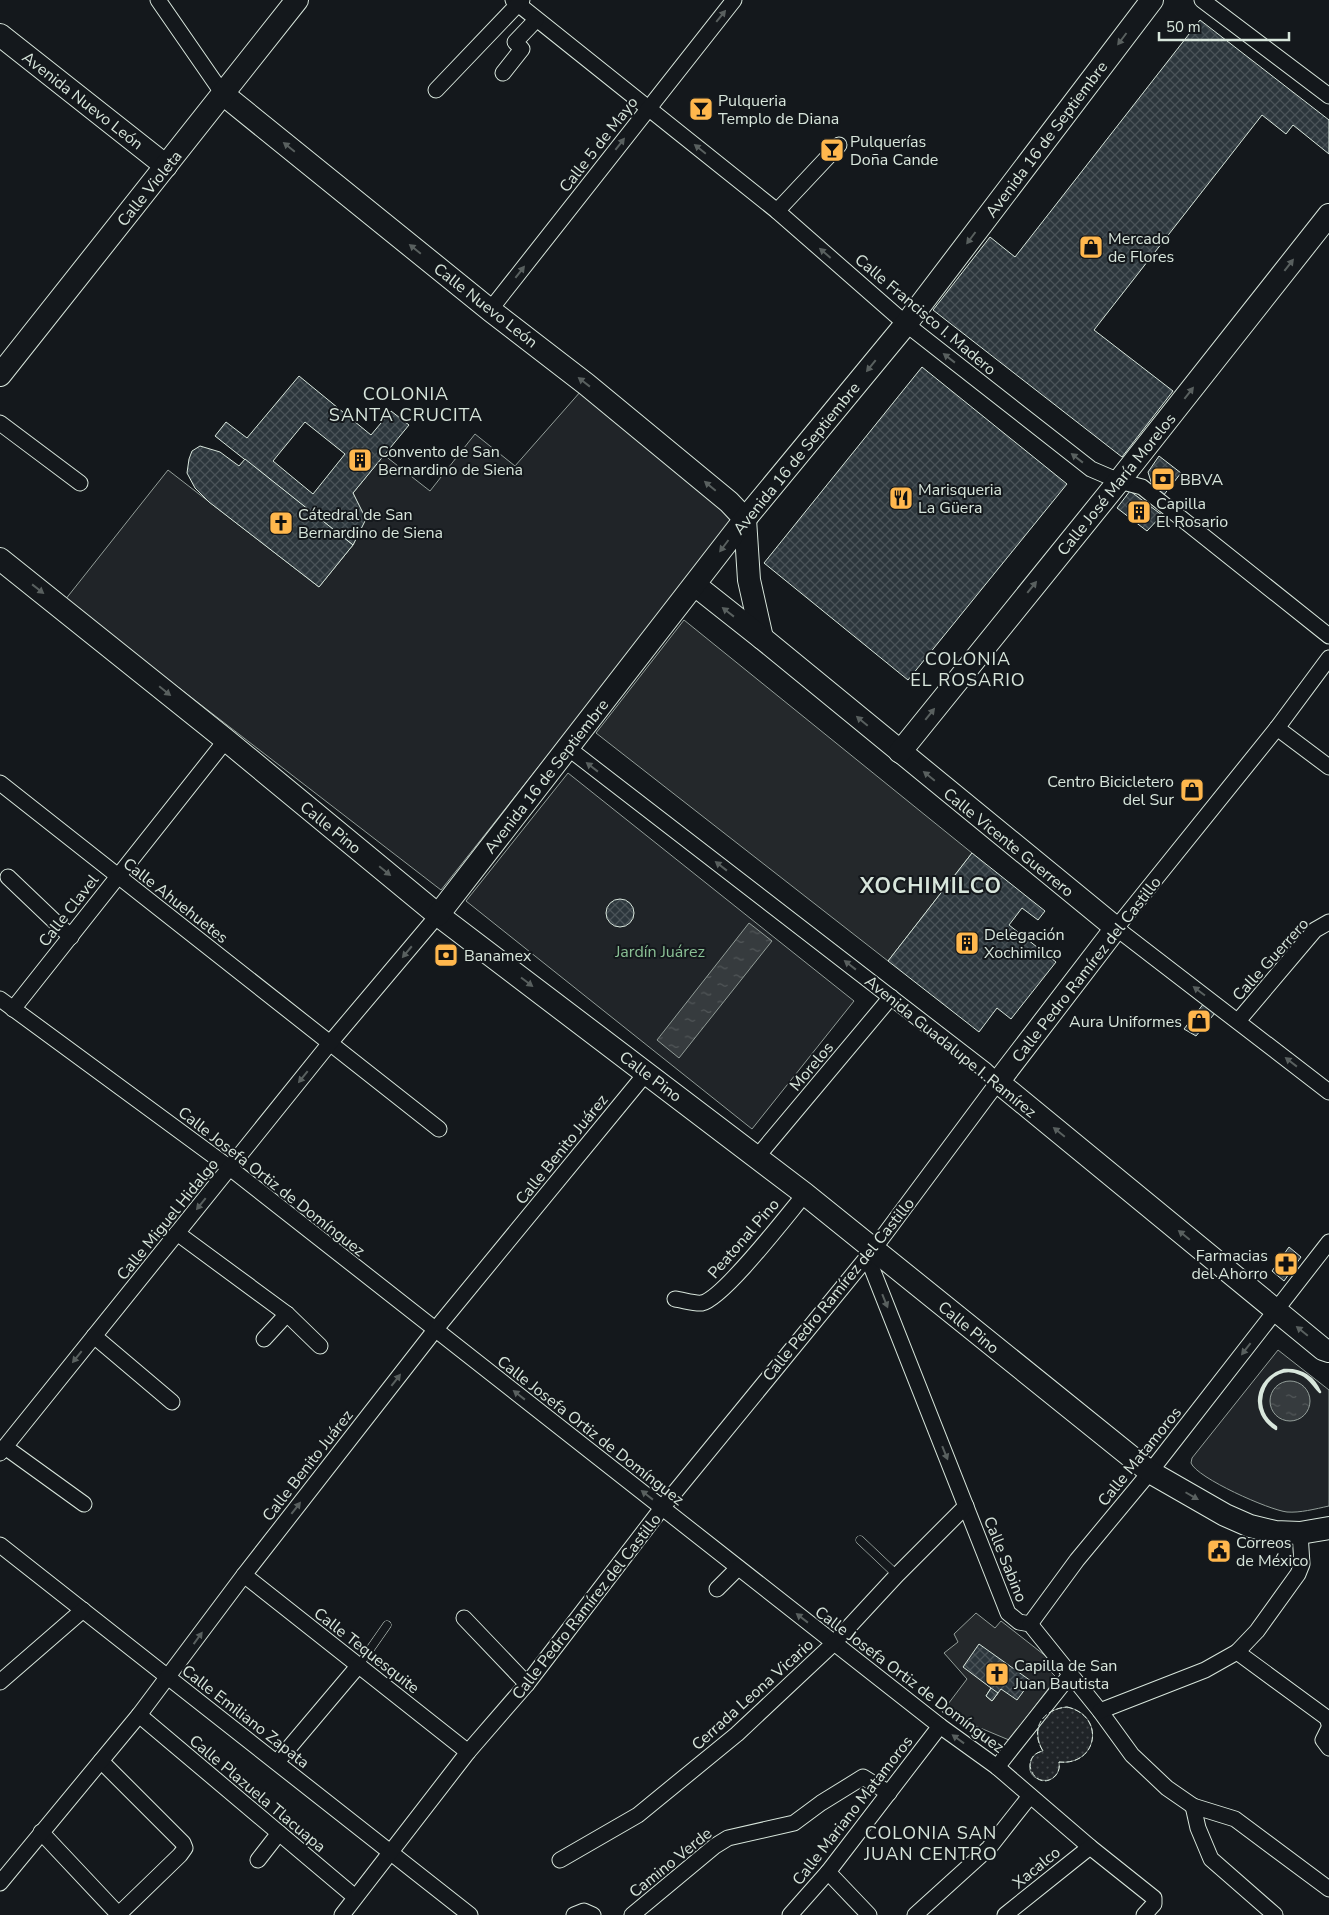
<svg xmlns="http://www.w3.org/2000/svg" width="1329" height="1915" viewBox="0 0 1329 1915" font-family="'Nunito Sans',sans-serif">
  <defs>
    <pattern id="grass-dots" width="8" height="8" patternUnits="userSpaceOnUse" patternTransform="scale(1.25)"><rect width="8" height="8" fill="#202428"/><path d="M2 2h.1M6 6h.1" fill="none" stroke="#404447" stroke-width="1.8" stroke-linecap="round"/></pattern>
    <pattern id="water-ripples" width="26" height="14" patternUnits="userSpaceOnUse" patternTransform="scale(1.25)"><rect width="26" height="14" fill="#363b3e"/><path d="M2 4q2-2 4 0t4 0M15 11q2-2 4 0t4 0" fill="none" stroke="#525759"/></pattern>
    <pattern id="building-cross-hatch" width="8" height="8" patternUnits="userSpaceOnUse" patternTransform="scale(1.25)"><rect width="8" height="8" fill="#2c363c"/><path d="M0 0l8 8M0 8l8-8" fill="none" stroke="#4a5358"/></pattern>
  </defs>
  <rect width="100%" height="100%" fill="#14181c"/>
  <!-- grass -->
  <path fill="url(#grass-dots)" stroke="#939e99" d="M1067 1707C1106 1715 1098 1766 1059 1762 1062 1790 1022 1783 1031 1761 1033 1755 1037 1752 1043 1751 1030 1729 1043 1709 1067 1707Z"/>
  <!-- green -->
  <g fill="#202428" stroke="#939e99">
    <polygon points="581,391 737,520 688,578 441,890 65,600 168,470 319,587 353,545 365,519 353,493 384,455 430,491 475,434 515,466"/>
    <polygon points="568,773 854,1001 752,1129 466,901"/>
    <path d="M1278 1350 1329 1390V1506C1315 1509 1300 1513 1287 1512 1269 1510 1197 1478 1191 1463L1192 1458Z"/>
  </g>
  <!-- parking -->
  <g fill="#24282b" stroke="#939e99">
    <polygon points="684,620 972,853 888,961 596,733"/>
    <polygon points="976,1613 995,1628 1001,1621 1052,1661 1049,1670 1055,1676 1055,1680 1009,1740 942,1712 967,1679 944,1653 958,1642 954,1634"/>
  </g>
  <!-- water -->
  <g fill="url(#water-ripples)" stroke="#939e99">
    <polygon points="749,923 772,941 679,1058 657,1040"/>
    <circle cx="1290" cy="1401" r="20"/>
  </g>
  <!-- building -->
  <g fill="url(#building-cross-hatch)" stroke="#d8e6dc" fill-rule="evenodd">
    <polygon points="1200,20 1329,120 1329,154 1293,125 1286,134 1262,115 1094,330 1173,391 1122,457 933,310 990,237 1015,257"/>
    <polygon points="922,367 1067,484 908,680 764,563"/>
    <path d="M299 376 371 435 391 411 409 425 353 493 366 519 353 545 215 436 226 422 247 438ZM305 422 345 454 313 494 273 461Z"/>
    <polygon points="200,446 220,452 239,466 245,459 353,545 319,587 209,502 195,488 187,473 189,459 192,451"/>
    <polygon points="1159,456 1181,473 1163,496 1152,485 1148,472"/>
    <polygon points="1130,491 1162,515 1147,531 1117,508"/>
    <polygon points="972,853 1045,911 1038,920 1022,908 1009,925 1056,962 1011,1019 997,1008 979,1032 888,961"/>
    <circle cx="620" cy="913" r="14"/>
    <polygon points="1204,1003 1215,1013 1196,1036 1184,1029"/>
    <polygon points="1289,1247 1301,1257 1284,1281 1272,1271"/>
    <polygon points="979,1644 1031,1681 1017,1700 1001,1689 992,1701 986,1696 991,1688 963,1667"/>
    <polygon points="991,1688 998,1693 992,1701 986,1696"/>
  </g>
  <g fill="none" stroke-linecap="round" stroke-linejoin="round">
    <!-- lane casing -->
    <g stroke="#d8e6dc" stroke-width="9">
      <g id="lane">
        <polyline points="860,1540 897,1575"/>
        <polyline points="359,1665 387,1625"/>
      </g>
    </g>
    <!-- street casing -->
    <g stroke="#d8e6dc" stroke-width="17">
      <g id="street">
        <polyline points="158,0 223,94"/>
        <polyline points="513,0 777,211 906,324 1091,469 1119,481 1142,487 1329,636"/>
        <polyline points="1202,0 1329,96"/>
        <polyline points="503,73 522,49 515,42 536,20"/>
        <polyline points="436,90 522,0"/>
        <polyline points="777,211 839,145"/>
        <polyline points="490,310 734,0"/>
        <polyline points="0,423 80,483"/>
        <polyline points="1329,658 1277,728 1116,928 1329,1092"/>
        <polyline points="1277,728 1329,767"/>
        <polyline points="0,783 439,1129"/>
        <polyline points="8,877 71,937"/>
        <polyline points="0,999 230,1168 940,1726 997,1767 1090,1847 1154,1898 1154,1904 1144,1915"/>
        <polyline points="13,1009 226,740"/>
        <polyline points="1238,1021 1315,930 1329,922"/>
        <polyline points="757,1157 891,997"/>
        <polyline points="177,1233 287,1314 320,1346"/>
        <polyline points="867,1256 1008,1613 1019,1622 1030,1624 1100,1711 1132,1755 1167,1788 1193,1806 1235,1819 1329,1889"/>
        <path d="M675 1299C683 1300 695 1304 702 1303 724 1298 788 1214 805 1194"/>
        <polyline points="94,1336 172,1402"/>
        <polyline points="264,1339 287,1314"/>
        <polyline points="5,1447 84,1504"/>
        <polyline points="0,1453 330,1043 438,915"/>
        <polyline points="0,1545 470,1915"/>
        <polyline points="244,1575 468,1752"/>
        <polyline points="717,1589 738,1568"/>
        <polyline points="464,1618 527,1684"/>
        <polyline points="1030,1624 1077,1560 1150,1472 1329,1242"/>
        <polyline points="1237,1652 1327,1718 1329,1724"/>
        <polyline points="0,1682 83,1610"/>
        <polyline points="1100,1711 1205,1670 1237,1652 1257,1631 1298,1574 1302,1564 1300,1533"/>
        <polyline points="139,1715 355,1897"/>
        <polyline points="1329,1728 1323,1740 1329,1748"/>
        <polyline points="101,1761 183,1843 185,1848 180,1855 118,1915"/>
        <polyline points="277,1762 359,1665"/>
        <polyline points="997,1767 1070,1675"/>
        <polyline points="1193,1806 1198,1828 1211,1859 1275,1915"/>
        <polyline points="41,1832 119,1915"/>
        <polyline points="258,1860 279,1833"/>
        <polyline points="560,1860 638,1815 737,1734 834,1643 897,1575 966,1506"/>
        <polyline points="828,1872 869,1915"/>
        <polyline points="0,1883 139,1715 244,1575 435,1330 647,1072"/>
        <polyline points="342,1915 468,1752 527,1684 662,1508 873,1250 998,1082 985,1070 568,748"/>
        <polyline points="574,1915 584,1911 593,1915"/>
        <polyline points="632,1915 715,1846 728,1838 794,1823 821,1803 863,1777 889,1793"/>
        <polyline points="790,1915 828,1872 940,1726"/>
        <polyline points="915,1915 989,1848 1030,1796"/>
        <polyline points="1005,1915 1090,1847"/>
      </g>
    </g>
    <!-- secondary casing -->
    <g stroke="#d8e6dc" stroke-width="24">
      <g id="secondary">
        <polyline points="0,35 166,166"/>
        <polyline points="223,94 490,310 586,384 729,502 745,519 749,580 762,638"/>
        <polyline points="0,375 297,0"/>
        <polyline points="0,559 226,740 438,915 805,1194 1150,1472 1225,1515 1250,1526 1275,1532 1300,1533 1329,1528"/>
        <polyline points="695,585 762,638 1116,928 998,1082 1323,1349 1329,1351"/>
        <polyline points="900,752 1119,481 1329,215"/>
        <polyline points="438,915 745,519 906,324 1152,0"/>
      </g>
    </g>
    <!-- lane -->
    <use href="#lane" stroke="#14181c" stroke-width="8"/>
    <!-- street -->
    <use href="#street" stroke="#14181c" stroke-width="15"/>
    <!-- secondary -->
    <use href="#secondary" stroke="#14181c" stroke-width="22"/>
    <!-- fence -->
    <path stroke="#d8e6dc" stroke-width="1" stroke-dasharray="6 2.5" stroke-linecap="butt" d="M1067 1707C1106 1716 1098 1766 1059 1762 1060 1767 1059 1772 1055 1776 1037 1794 1016 1757 1043 1751 1029 1729 1043 1709 1067 1707Z"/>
    <!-- wall -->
    <path stroke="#d8e6dc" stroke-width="2.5" d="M1284 1370C1301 1369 1313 1376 1320 1392 1313 1386 1311 1378 1301 1374 1268 1359 1244 1407 1276 1427V1429C1250 1413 1255 1379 1284 1370Z"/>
  </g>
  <!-- one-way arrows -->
  <defs><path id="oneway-solid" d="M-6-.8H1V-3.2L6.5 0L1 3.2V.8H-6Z" transform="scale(1.25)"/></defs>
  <g fill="#59605f">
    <use href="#oneway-solid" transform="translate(721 16) rotate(-51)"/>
    <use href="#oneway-solid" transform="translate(1122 39) rotate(127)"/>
    <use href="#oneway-solid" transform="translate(620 144) rotate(-52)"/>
    <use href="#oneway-solid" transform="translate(289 147) rotate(-141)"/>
    <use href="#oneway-solid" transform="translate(700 149) rotate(-141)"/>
    <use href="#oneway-solid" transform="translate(971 238) rotate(127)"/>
    <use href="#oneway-solid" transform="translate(415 249) rotate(-141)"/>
    <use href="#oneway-solid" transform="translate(825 253) rotate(-139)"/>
    <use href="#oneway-solid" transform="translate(1289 265) rotate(-52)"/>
    <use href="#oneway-solid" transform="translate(520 272) rotate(-52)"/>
    <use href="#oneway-solid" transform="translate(949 358) rotate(-142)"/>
    <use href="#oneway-solid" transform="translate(871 366) rotate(129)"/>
    <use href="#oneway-solid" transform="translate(584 382) rotate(-142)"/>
    <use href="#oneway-solid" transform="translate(1189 393) rotate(-52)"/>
    <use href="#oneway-solid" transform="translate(1077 458) rotate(-142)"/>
    <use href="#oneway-solid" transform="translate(710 486) rotate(-140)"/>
    <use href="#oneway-solid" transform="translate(724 546) rotate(127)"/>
    <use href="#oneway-solid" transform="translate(1032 587) rotate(-51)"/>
    <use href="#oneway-solid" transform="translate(38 589) rotate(38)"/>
    <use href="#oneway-solid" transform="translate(728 612) rotate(-142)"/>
    <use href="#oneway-solid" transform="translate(165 691) rotate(39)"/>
    <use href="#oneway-solid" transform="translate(930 714) rotate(-51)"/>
    <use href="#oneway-solid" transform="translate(862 721) rotate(-140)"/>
    <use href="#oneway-solid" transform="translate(592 767) rotate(-142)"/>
    <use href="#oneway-solid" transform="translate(929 776) rotate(-141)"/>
    <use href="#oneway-solid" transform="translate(721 866) rotate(-142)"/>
    <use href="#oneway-solid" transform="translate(385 871) rotate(39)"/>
    <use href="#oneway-solid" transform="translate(407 952) rotate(130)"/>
    <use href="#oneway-solid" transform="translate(850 965) rotate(-142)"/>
    <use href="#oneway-solid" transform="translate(527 982) rotate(37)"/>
    <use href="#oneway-solid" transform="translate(1199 991) rotate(-143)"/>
    <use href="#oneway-solid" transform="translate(1291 1062) rotate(-142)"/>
    <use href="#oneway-solid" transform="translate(303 1077) rotate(129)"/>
    <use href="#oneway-solid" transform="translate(1059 1132) rotate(-141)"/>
    <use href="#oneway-solid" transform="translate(201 1204) rotate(129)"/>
    <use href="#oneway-solid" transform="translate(1184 1235) rotate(-141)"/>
    <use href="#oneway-solid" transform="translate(885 1301) rotate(68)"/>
    <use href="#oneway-solid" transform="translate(1302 1331) rotate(-141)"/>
    <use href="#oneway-solid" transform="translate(1246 1349) rotate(128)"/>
    <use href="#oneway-solid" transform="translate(77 1357) rotate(129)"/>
    <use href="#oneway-solid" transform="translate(396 1380) rotate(-52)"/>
    <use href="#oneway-solid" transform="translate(519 1395) rotate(-142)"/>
    <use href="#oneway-solid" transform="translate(945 1453) rotate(68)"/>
    <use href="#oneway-solid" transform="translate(647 1495) rotate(-142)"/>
    <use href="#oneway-solid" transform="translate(1192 1496) rotate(30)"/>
    <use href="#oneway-solid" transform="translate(296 1508) rotate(-52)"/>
    <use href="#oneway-solid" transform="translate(802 1618) rotate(-142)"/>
    <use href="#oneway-solid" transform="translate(198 1638) rotate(-54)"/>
    <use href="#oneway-solid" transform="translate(958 1739) rotate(-144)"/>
  </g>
  <!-- icons -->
  <defs>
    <g id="bar-square" transform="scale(1.25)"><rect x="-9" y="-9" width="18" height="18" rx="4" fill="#ffb74d" stroke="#14181c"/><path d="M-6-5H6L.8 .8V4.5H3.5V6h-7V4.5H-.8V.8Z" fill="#111"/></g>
    <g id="shop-square" transform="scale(1.25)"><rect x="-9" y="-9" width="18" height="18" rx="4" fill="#ffb74d" stroke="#14181c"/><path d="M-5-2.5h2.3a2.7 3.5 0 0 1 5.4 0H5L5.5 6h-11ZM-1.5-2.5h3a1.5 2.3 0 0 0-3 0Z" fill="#111"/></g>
    <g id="building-square" transform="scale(1.25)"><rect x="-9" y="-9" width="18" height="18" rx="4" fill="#ffb74d" stroke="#14181c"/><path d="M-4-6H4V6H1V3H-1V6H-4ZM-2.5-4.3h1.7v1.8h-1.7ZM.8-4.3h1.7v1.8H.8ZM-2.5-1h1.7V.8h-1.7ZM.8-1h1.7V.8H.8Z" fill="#111"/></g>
    <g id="bank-square" transform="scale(1.25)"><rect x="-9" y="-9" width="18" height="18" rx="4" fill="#ffb74d" stroke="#14181c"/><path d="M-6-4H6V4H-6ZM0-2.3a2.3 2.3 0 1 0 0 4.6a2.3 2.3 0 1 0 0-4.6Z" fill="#111"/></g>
    <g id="restaurant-square" transform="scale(1.25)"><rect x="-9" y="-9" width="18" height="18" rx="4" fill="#ffb74d" stroke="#14181c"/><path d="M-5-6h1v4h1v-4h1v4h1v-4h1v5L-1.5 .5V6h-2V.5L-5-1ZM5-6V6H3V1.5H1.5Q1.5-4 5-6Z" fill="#111"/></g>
    <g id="church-square" transform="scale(1.25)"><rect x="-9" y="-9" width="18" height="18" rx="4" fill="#ffb74d" stroke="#14181c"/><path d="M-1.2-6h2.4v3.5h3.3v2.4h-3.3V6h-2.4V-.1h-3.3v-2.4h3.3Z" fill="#111"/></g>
    <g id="pharmacy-square" transform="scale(1.25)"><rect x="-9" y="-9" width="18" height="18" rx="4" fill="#ffb74d" stroke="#14181c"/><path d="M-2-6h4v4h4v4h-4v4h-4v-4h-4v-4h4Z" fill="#111"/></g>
    <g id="civic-square" transform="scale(1.25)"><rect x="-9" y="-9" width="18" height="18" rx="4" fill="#ffb74d" stroke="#14181c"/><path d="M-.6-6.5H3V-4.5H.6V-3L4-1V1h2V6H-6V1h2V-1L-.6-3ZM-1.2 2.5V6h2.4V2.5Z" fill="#111"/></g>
  </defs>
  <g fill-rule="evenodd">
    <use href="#bar-square" x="701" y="109"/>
    <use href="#bar-square" x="832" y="150"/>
    <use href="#shop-square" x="1091" y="247"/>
    <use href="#building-square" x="360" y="460"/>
    <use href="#bank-square" x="1163" y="479"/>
    <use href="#restaurant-square" x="901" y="498"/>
    <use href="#building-square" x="1139" y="512"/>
    <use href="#church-square" x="281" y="523"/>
    <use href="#shop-square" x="1192" y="790"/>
    <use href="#building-square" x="967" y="943"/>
    <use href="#bank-square" x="446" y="955"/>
    <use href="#shop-square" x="1199" y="1021"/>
    <use href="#pharmacy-square" x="1286" y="1264"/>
    <use href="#civic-square" x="1219" y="1551"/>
    <use href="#church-square" x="997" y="1674"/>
  </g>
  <g text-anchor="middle" stroke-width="4" stroke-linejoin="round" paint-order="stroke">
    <!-- street labels -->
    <g font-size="16" fill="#d8e6dc" stroke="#14181c">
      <text transform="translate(83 100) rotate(38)" y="6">Avenida Nuevo León</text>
      <text transform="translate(1046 139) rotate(-53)" y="6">Avenida 16 de Septiembre</text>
      <text transform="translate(598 144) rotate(-52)" y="6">Calle 5 de Mayo</text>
      <text transform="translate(149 188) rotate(-51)" y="6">Calle Violeta</text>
      <text transform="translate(486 305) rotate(38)" y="6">Calle Nuevo León</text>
      <text transform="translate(926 314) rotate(40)" y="6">Calle Francisco I. Madero</text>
      <text transform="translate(796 458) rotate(-51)" y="6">Avenida 16 de Septiembre</text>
      <text transform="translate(1116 484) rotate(-51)" y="6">Calle José María Morelos</text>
      <text transform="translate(546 776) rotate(-52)" y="6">Avenida 16 de Septiembre</text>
      <text transform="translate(331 827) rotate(39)" y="6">Calle Pino</text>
      <text transform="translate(1009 842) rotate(39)" y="6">Calle Vicente Guerrero</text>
      <text transform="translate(176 900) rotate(38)" y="6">Calle Ahuehuetes</text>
      <text transform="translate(68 910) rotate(-52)" y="6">Calle Clavel</text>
      <text transform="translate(1270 959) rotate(-48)" y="6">Calle Guerrero</text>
      <text transform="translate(1086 969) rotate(-52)" y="6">Calle Pedro Ramírez del Castillo</text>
      <text transform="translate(951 1046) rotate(39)" y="6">Avenida Guadalupe I. Ramírez</text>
      <text transform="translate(811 1066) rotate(-50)" y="6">Morelos</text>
      <text transform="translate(651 1076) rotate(37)" y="6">Calle Pino</text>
      <text transform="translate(561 1149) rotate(-51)" y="6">Calle Benito Juárez</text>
      <text transform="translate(272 1181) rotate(38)" y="6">Calle Josefa Ortiz de Domínguez</text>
      <text transform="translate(167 1219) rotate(-51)" y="6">Calle Miguel Hidalgo</text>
      <text transform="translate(743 1238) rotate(-49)" y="6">Peatonal Pino</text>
      <text transform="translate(838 1289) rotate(-51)" y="6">Calle Pedro Ramírez del Castillo</text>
      <text transform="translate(969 1327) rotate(39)" y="6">Calle Pino</text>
      <text transform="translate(591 1430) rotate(38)" y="6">Calle Josefa Ortiz de Domínguez</text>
      <text transform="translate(1139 1456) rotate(-51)" y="6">Calle Matamoros</text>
      <text transform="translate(307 1465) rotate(-52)" y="6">Calle Benito Juárez</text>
      <text transform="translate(1006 1559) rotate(68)" y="6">Calle Sabino</text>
      <text transform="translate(586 1606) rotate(-52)" y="6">Calle Pedro Ramírez del Castillo</text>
      <text transform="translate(367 1650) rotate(38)" y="6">Calle Tequesquite</text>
      <text transform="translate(910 1679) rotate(37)" y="6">Calle Josefa Ortiz de Domínguez</text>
      <text transform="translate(752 1694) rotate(-42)" y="6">Cerrada Leona Vicario</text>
      <text transform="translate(246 1716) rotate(38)" y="6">Calle Emiliano Zapata</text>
      <text transform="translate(258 1793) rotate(40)" y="6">Calle Plazuela Tlacuapa</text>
      <text transform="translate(852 1810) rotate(-52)" y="6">Calle Mariano Matamoros</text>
      <text transform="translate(670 1862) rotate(-39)" y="6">Camino Verde</text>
      <text transform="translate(1036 1867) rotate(-39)" y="6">Xacalco</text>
    </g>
    <!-- poi labels -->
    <g font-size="16" fill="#d8e6dc" stroke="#14181c" text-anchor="start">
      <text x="718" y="106">Pulqueria<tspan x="718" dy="18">Templo de Diana</tspan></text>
      <text x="850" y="147">Pulquerías<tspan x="850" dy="18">Doña Cande</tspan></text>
      <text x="1108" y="244">Mercado<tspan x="1108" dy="18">de Flores</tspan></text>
      <text x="378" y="457">Convento de San<tspan x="378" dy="18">Bernardino de Siena</tspan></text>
      <text x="1180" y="485">BBVA</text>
      <text x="918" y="495">Marisqueria<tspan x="918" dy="18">La Güera</tspan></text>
      <text x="1156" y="509">Capilla<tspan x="1156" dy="18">El Rosario</tspan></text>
      <text x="298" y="520">Cátedral de San<tspan x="298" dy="18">Bernardino de Siena</tspan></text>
      <text x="1174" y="787" text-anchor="end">Centro Bicicletero<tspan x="1174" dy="18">del Sur</tspan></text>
      <text x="984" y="940">Delegación<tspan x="984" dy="18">Xochimilco</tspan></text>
      <text x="464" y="961">Banamex</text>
      <text x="1182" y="1027" text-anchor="end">Aura Uniformes</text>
      <text x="1268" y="1261" text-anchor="end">Farmacias<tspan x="1268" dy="18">del Ahorro</tspan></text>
      <text x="1236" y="1548">Correos<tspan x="1236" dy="18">de México</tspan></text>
      <text x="1014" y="1671">Capilla de San<tspan x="1014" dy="18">Juan Bautista</tspan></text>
    </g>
    <!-- park labels -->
    <g font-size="16" fill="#8ac095" stroke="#14181c">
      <text x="660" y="957">Jardín Juárez</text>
    </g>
    <!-- neighbourhood labels -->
    <g font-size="18" letter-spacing="1" fill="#d8e6dc" stroke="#14181c">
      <text x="406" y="400">COLONIA<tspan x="406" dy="21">SANTA CRUCITA</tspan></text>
      <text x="968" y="665">COLONIA<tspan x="968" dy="21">EL ROSARIO</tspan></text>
      <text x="931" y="1839">COLONIA SAN<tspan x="931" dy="21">JUAN CENTRO</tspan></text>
    </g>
    <!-- district labels -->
    <g font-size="21" font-weight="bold" letter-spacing="1" fill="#d8e6dc" stroke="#14181c">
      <text x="931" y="893">XOCHIMILCO</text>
    </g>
  </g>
  <!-- scale -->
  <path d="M1159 32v8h130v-8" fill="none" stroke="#d8e6dc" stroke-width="2.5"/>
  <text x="1166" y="32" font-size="15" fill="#d8e6dc" stroke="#14181c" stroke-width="4" paint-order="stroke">50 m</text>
</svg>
